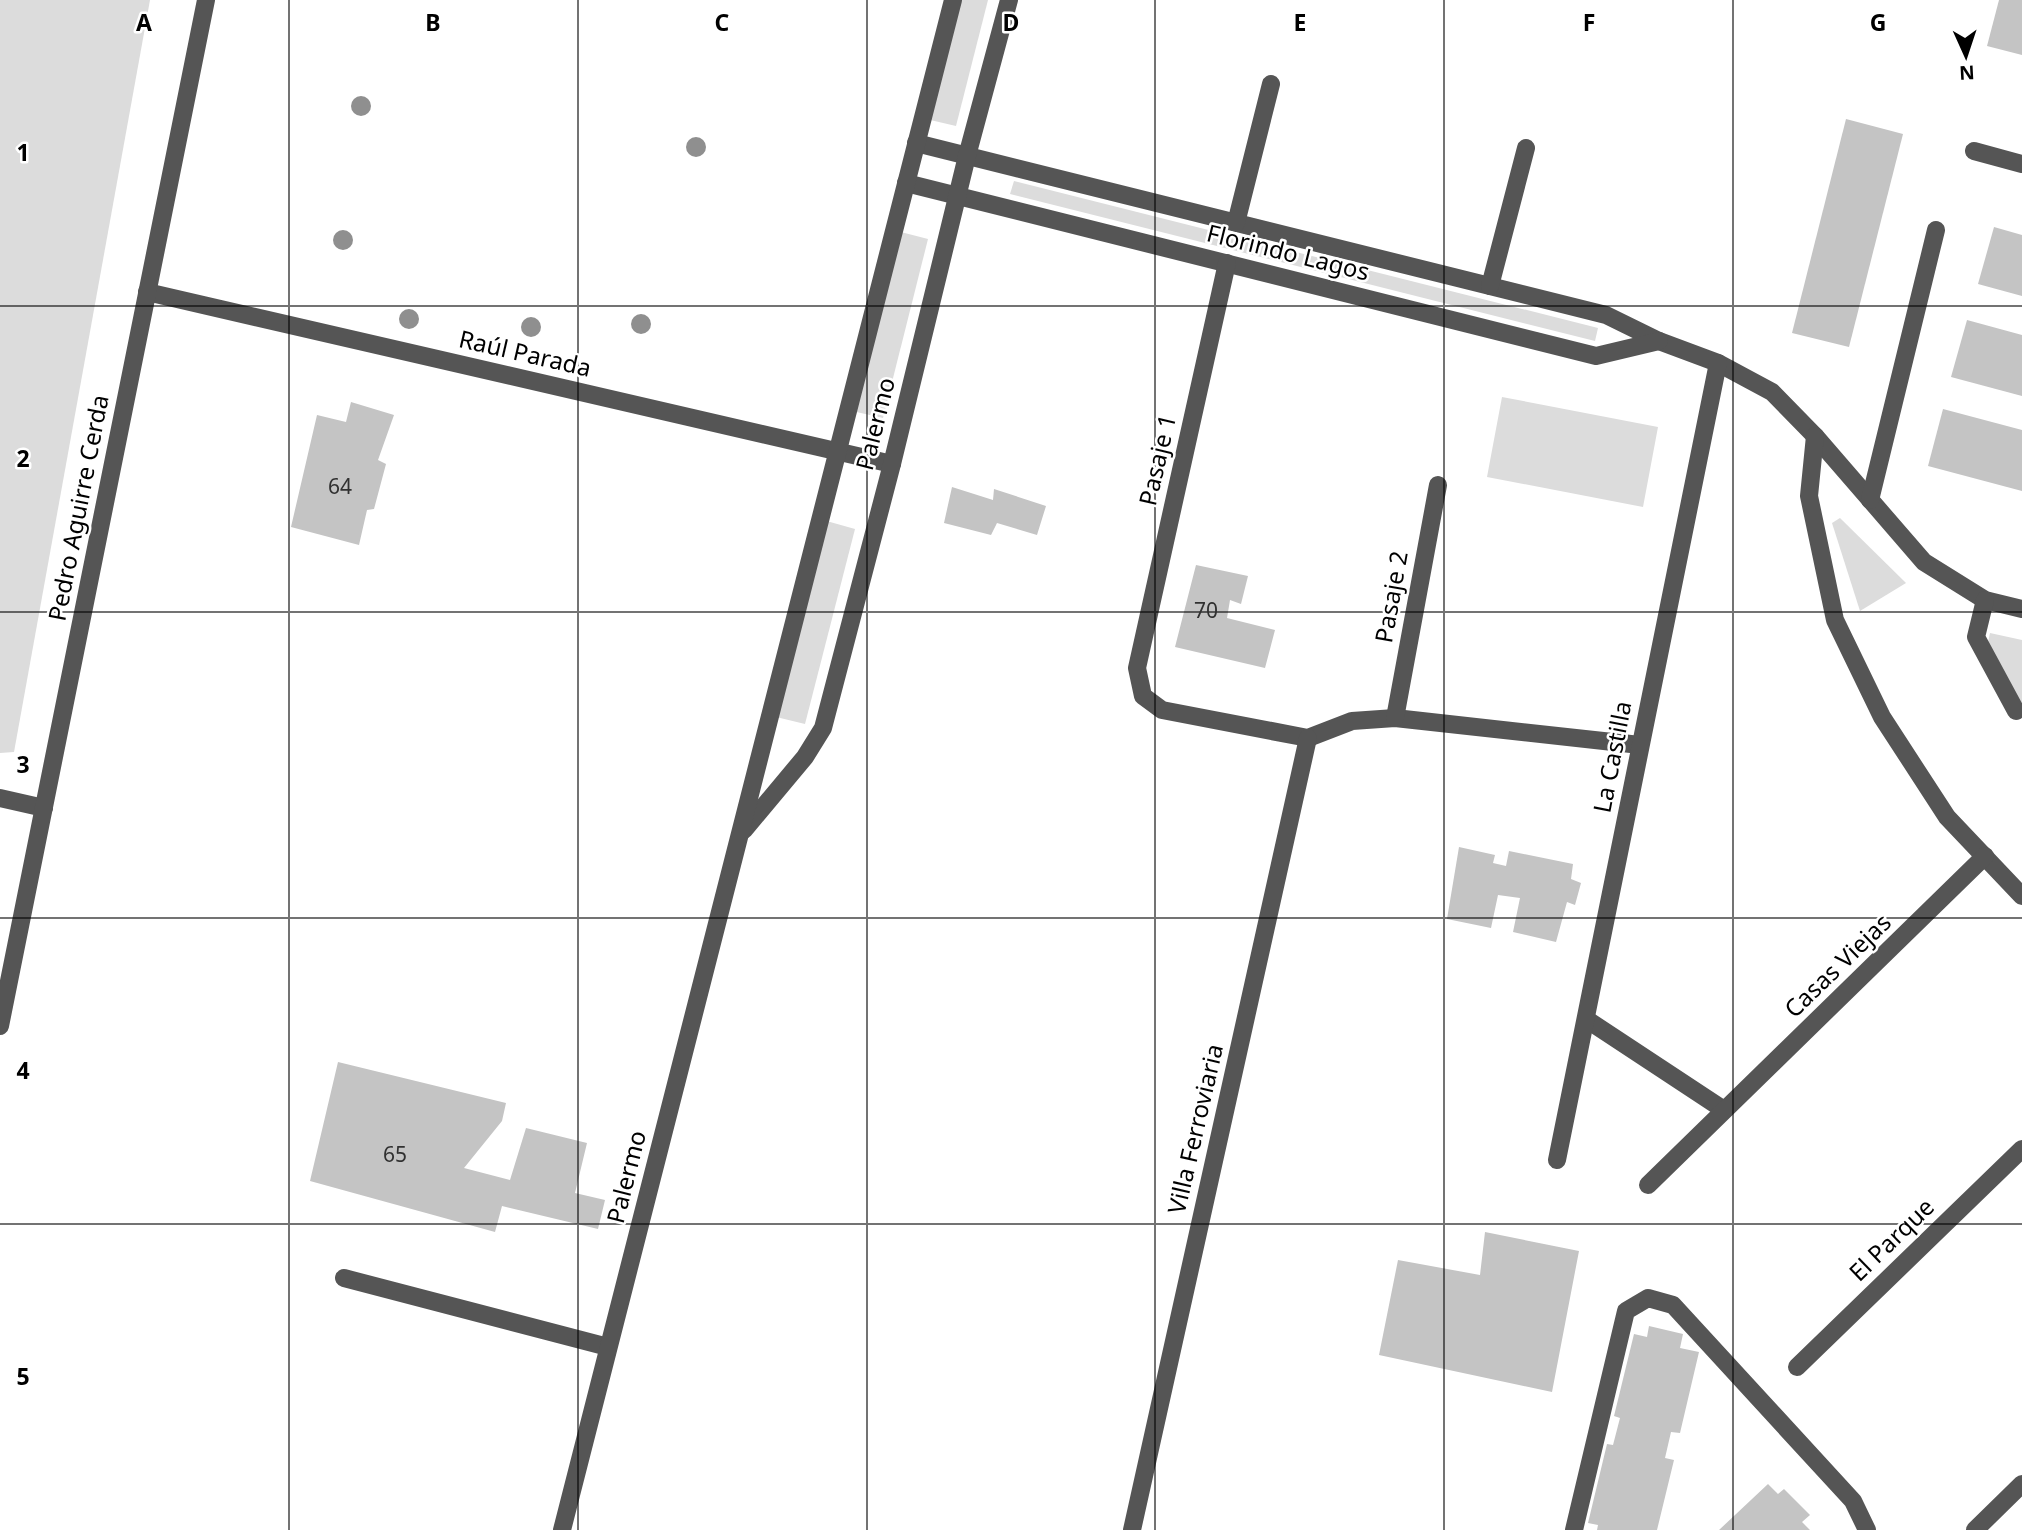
<svg xmlns="http://www.w3.org/2000/svg" width="2022" height="1530" viewBox="0 0 2022 1530" font-family="'Noto Sans',sans-serif">
  <rect width="100%" height="100%" fill="#fff"/>
  <!-- green -->
  <g fill="#dcdcdc">
    <polygon points="0,0 150,0 14,752 0,753"/>
    <polygon points="956,0 988,0 956,126 926,119"/>
    <polygon points="1014,181 1598,328 1595,341 1010,194"/>
    <polygon points="897,231 928,239 883,418 852,411"/>
    <polygon points="1502,397 1658,427 1643,507 1487,477"/>
    <polygon points="1840,518 1906,583 1860,611 1832,523"/>
    <polygon points="823,520 855,529 805,724 772,716"/>
    <polygon points="1990,633 2022,640 2022,707 1988,642"/>
  </g>
  <!-- building -->
  <g fill="#c4c4c4">
    <polygon points="1999,0 2022,0 2022,55 1987,46"/>
    <polygon points="1846,119 1903,134 1849,347 1792,333"/>
    <polygon points="1994,227 2022,235 2022,296 1978,284"/>
    <polygon points="1967,320 2022,335 2022,396 1951,377"/>
    <polygon points="351,402 394,415 378,460 386,464 374,509 367,510 359,545 291,527 317,415 346,422"/>
    <polygon points="1943,409 2022,430 2022,491 1928,466"/>
    <polygon points="952,487 993,500 994,489 1046,506 1037,535 997,523 991,535 944,523"/>
    <polygon points="1196,565 1248,576 1241,604 1230,600 1227,618 1275,630 1265,668 1175,647"/>
    <polygon points="1459,847 1495,855 1493,863 1506,866 1509,851 1573,864 1571,879 1581,883 1575,905 1567,902 1556,942 1513,932 1520,898 1498,895 1491,928 1447,919"/>
    <polygon points="338,1062 506,1103 502,1121 464,1168 510,1180 526,1128 587,1143 575,1193 605,1200 598,1229 502,1206 495,1232 310,1181"/>
    <polygon points="1485,1232 1579,1251 1552,1392 1379,1355 1398,1260 1480,1275"/>
    <polygon points="1649,1326 1683,1334 1680,1348 1699,1352 1680,1433 1671,1432 1665,1458 1674,1460 1657,1530 1597,1530 1598,1525 1588,1523 1607,1444 1613,1445 1620,1418 1614,1416 1634,1334 1647,1337"/>
    <polygon points="1768,1484 1778,1494 1784,1489 1810,1515 1802,1522 1810,1530 1719,1530"/>
  </g>
  <g fill="none" stroke-linecap="round" stroke-linejoin="round">
    <!-- minor -->
    <g stroke="#555" stroke-width="18">
      <polyline points="916,143 1606,315 1659,341 1718,363 1772,392 1815,436 1924,562 1985,600 2022,609"/>
      <polyline points="1974,151 2022,164"/>
      <polyline points="906,183 1596,356 1659,341"/>
      <polyline points="1236,223 1271,84"/>
      <polyline points="1227,263 1137,668 1143,696 1162,710 1308,738 1352,721 1395,718 1640,745"/>
      <polyline points="1490,286 1526,148"/>
      <polyline points="147,292 892,464"/>
      <polyline points="1815,436 1809,496 1835,620 1882,717 1947,817 2022,896"/>
      <polyline points="1870,500 1936,230"/>
      <polyline points="1985,600 1976,637 2016,711"/>
      <polyline points="1395,718 1438,485"/>
      <polyline points="0,798 44,808"/>
      <polyline points="744,830 805,757 823,728 892,464 967,156 1009,0"/>
      <polyline points="1586,1019 1724,1110"/>
      <polyline points="0,1026 206,0"/>
      <polyline points="1557,1160 1718,363"/>
      <polyline points="1648,1185 1985,856"/>
      <polyline points="344,1278 608,1347"/>
      <polyline points="1797,1367 2022,1149"/>
      <polyline points="562,1530 953,0"/>
      <polyline points="1132,1530 1308,738"/>
      <polyline points="1574,1530 1626,1311 1648,1298 1673,1305 1853,1501 1867,1530"/>
      <polyline points="1975,1530 2022,1484"/>
    </g>
  </g>
  <!-- trees -->
  <g fill="#8f8f8f">
    <circle cx="361" cy="106" r="10"/>
    <circle cx="696" cy="147" r="10"/>
    <circle cx="343" cy="240" r="10"/>
    <circle cx="409" cy="319" r="10"/>
    <circle cx="641" cy="324" r="10"/>
    <circle cx="531" cy="327" r="10"/>
  </g>
  <!-- grid -->
  <path fill="none" stroke="#000" stroke-width="2" stroke-opacity="0.55" d="M289 0V1530M578 0V1530M867 0V1530M1155 0V1530M1444 0V1530M1733 0V1530M0 306H2022M0 612H2022M0 918H2022M0 1224H2022"/>
  <g text-anchor="middle" stroke-width="5" stroke-linejoin="round" paint-order="stroke">
    <!-- number labels -->
    <g font-size="21" fill="#313131">
      <text x="340" y="494">64</text>
      <text x="1206" y="618">70</text>
      <text x="395" y="1162">65</text>
    </g>
    <!-- street labels -->
    <g font-size="24" fill="#000" stroke="#fff">
      <text transform="translate(1288 253) rotate(14)" y="8">Florindo Lagos</text>
      <text transform="translate(525 354) rotate(13)" y="8">Raúl Parada</text>
      <text transform="translate(876 424) rotate(-76)" y="8">Palermo</text>
      <text transform="translate(1158 460) rotate(-77)" y="8">Pasaje 1</text>
      <text transform="translate(79 508) rotate(-79)" y="8">Pedro Aguirre Cerda</text>
      <text transform="translate(1392 597) rotate(-80)" y="8">Pasaje 2</text>
      <text transform="translate(1613 757) rotate(-79)" y="8">La Castilla</text>
      <text transform="translate(1838 966) rotate(-44)" y="8">Casas Viejas</text>
      <text transform="translate(1196 1129) rotate(-77)" y="8">Villa Ferroviaria</text>
      <text transform="translate(627 1177) rotate(-76)" y="8">Palermo</text>
      <text transform="translate(1892 1240) rotate(-44)" y="8">El Parque</text>
    </g>
  </g>
  <g font-size="23" text-anchor="middle" font-weight="bold" fill="#000" stroke="#fff" stroke-width="5" stroke-linejoin="round" paint-order="stroke">
    <text x="144" y="31">A</text>
    <text x="433" y="31">B</text>
    <text x="722" y="31">C</text>
    <text x="1011" y="31">D</text>
    <text x="1300" y="31">E</text>
    <text x="1589" y="31">F</text>
    <text x="1878" y="31">G</text>
    <text x="23" y="161">1</text>
    <text x="23" y="467">2</text>
    <text x="23" y="773">3</text>
    <text x="23" y="1079">4</text>
    <text x="23" y="1385">5</text>
  </g>
  <!-- north arrow -->
  <g transform="translate(1966 56) rotate(177)" stroke="#ffffff" stroke-width="5" paint-order="stroke">
  <path d="M0-5L12 26L0 18L-12 26Z" fill="#000000"/>
  <text y="-10" font-size="19" font-weight="bold" text-anchor="middle" fill="#000000">N</text>
  </g>
</svg>
